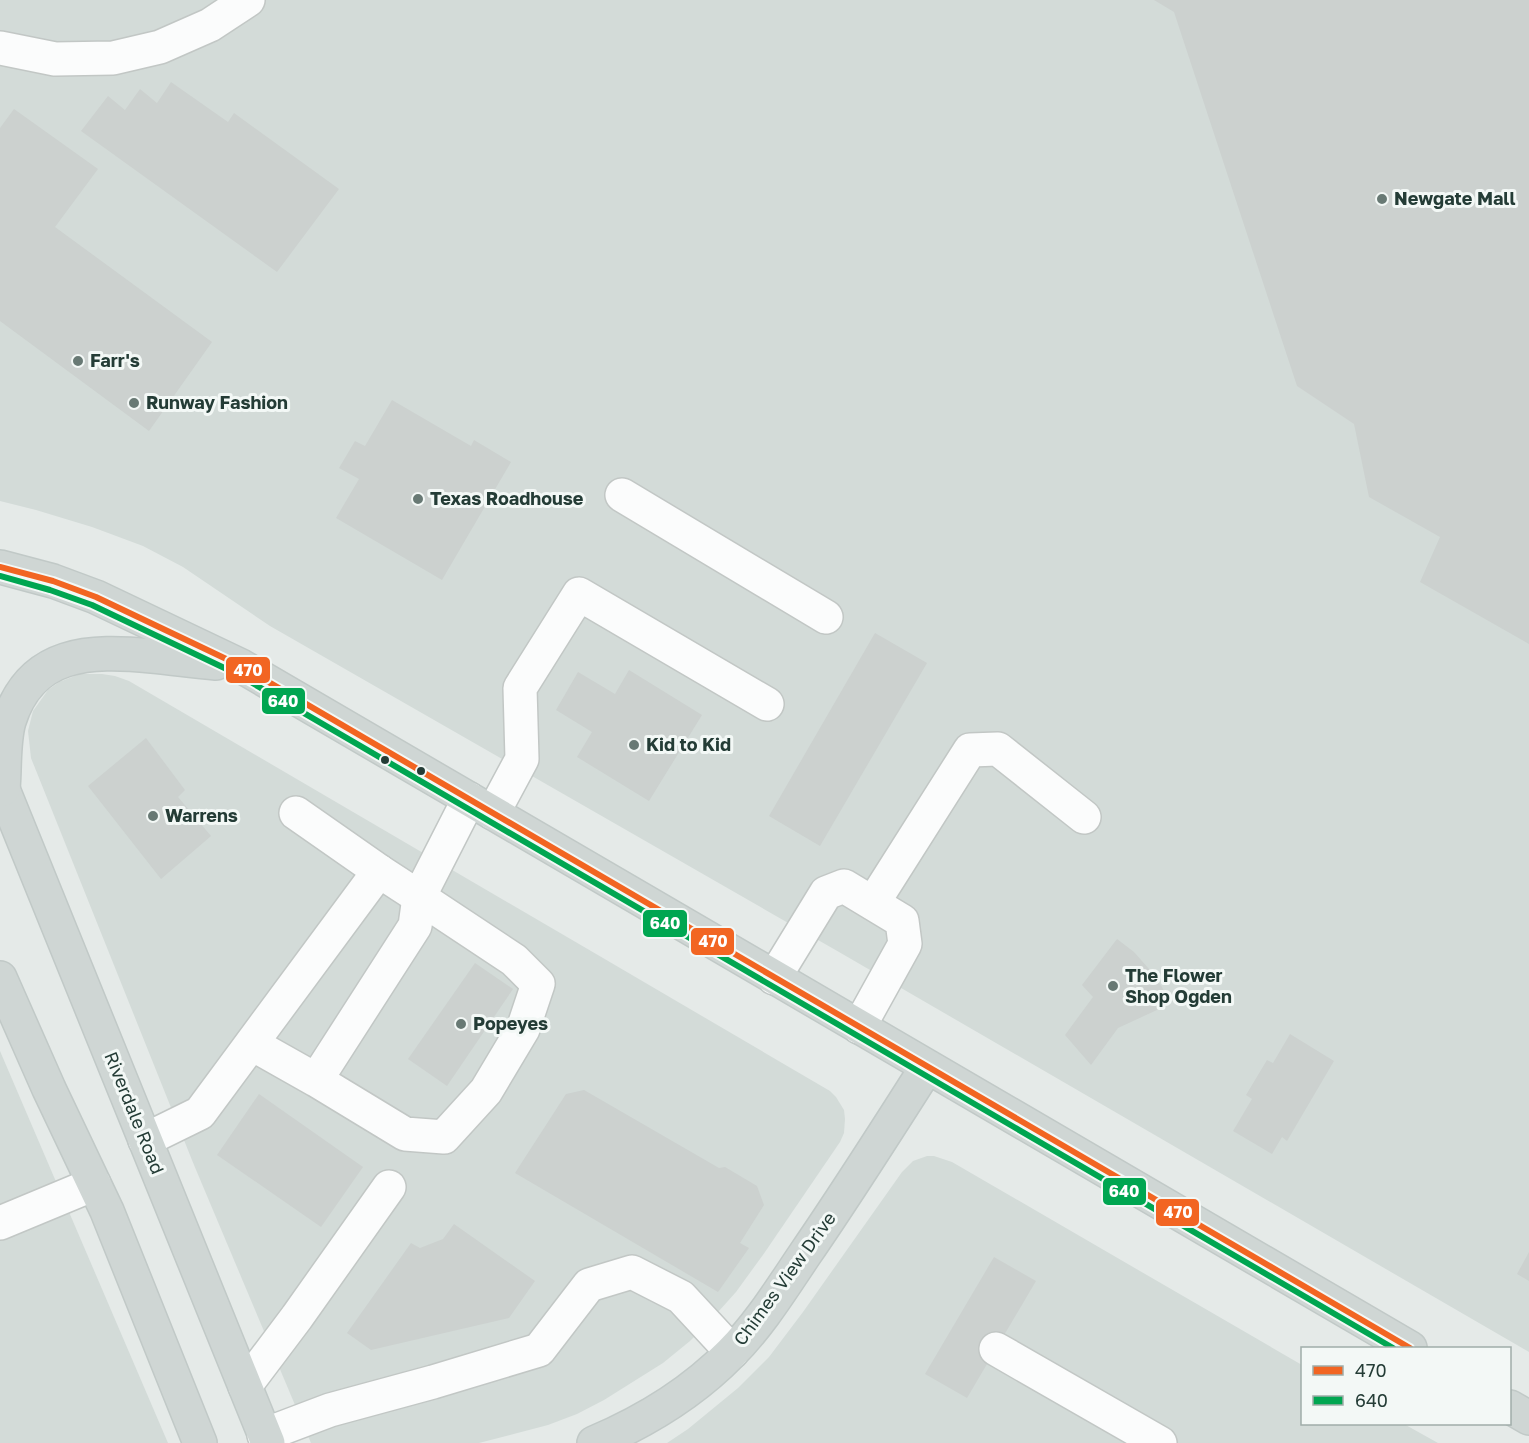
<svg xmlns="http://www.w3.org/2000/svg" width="1529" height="1443" viewBox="0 0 1529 1443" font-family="'Golos Text',sans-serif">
  <rect width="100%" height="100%" fill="#e5eae8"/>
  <!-- built -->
  <g fill="#d3dbd8">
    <polygon points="0,0 1529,0 1529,1352 839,952 270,626 183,567 143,546 92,527 36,510 0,501"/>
    <polygon points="80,674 102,674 115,676 129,681 603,958 830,1091 836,1097 844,1110 845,1119 844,1133 840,1142 765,1252 736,1292 710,1321 690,1341 663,1363 604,1400 577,1414 548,1425 479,1443 311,1443 194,1165 31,758 28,731 33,711 48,690 59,682"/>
    <polygon points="0,1051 168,1443 0,1443"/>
    <polygon points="927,1156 934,1156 952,1162 1302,1365 1302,1424 1404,1424 1438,1443 667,1443 688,1429 738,1388 769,1357 803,1312 902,1172 913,1161"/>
  </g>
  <!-- building -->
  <g fill="#ccd1cf">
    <polygon points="1154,0 1529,0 1529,644 1420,582 1440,537 1369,497 1354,424 1297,386 1174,12"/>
    <polygon points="171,82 228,122 234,113 339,189 277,272 81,131 108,96 125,110 140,89 157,103"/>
    <polygon points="14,109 98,169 55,227 212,342 149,431 0,321 0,128"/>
    <polygon points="392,400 471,446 474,440 511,462 442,580 336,518 359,479 339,468 355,441 365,446"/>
    <polygon points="875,633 927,663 820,846 769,816"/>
    <polygon points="629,670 702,715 649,801 577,757 592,732 556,710 578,672 615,694"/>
    <polygon points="146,738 185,790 178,797 211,836 161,879 88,786"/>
    <polygon points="1117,939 1134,952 1149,969 1162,987 1170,1004 1118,1028 1091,1065 1065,1035 1093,997 1082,985"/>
    <polygon points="475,963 513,989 447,1086 408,1059"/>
    <polygon points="1290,1034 1334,1061 1287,1141 1282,1137 1272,1154 1233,1131 1252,1099 1246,1095 1267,1060 1273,1063"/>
    <polygon points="584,1090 719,1168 725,1167 757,1186 764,1205 740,1243 749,1248 718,1292 515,1173 566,1094"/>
    <polygon points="259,1094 363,1167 321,1227 217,1155"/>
    <polygon points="454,1224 535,1281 509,1318 371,1350 347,1333 411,1243 420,1248 443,1239"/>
    <polygon points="1529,1252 1529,1281 1517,1274"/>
    <polygon points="994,1257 1036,1281 967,1398 925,1374"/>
  </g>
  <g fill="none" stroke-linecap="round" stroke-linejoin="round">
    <!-- minor casing -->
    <g stroke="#c2c7c5" stroke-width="36">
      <g id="minor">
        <polyline points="0,48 55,59 113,58 160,47 210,25 248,0"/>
        <polyline points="622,495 826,617"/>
        <polyline points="296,813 379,871"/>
        <polyline points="493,813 522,759 520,688 579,594 767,704"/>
        <polyline points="873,903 970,750 998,749 1084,817"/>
        <polyline points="774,978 826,893 844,886 902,921 905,944 859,1027"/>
        <polyline points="252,1044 316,1080 415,926 419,897 514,960 538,984 523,1029 486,1091 444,1137 405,1134 316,1080"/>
        <polyline points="145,1140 200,1113 379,871 419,897 469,799"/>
        <polyline points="0,1223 94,1184"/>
        <polyline points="996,1349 1160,1443"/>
        <polyline points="245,1386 297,1317 389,1187"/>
        <polyline points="264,1435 330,1410 433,1382 539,1350 589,1285 632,1272 681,1297 732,1352"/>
      </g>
    </g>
    <!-- major casing -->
    <g stroke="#c1c9c7" stroke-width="36">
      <g id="major">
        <polyline points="0,567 53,581 96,597 241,666 1410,1348"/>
        <polyline points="0,782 268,1443"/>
        <path d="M3 789C5 767 3 742 9 721 31 651 90 650 152 656 173 658 194 661 216 663"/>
        <polyline points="0,978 49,1089 107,1211 200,1443"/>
        <polyline points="1510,1407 1529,1418"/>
        <path d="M594 1443C646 1421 692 1393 731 1353 760 1324 782 1288 805 1254 847 1193 887 1130 927 1067"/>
      </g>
    </g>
    <!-- minor -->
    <use href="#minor" stroke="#fbfcfc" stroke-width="33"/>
    <!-- major -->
    <use href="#major" stroke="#cfd6d4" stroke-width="33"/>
    <!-- bus-1 casing -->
    <g stroke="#f3f8f6" stroke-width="10">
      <polyline id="bus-1" points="0,567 53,581 96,597 241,666 1410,1348"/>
    </g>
    <!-- bus-2 casing -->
    <g stroke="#f3f8f6" stroke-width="10">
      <polyline id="bus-2" points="0,576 50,590 92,605 237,674 1393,1348"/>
    </g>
    <!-- bus-1 -->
    <use href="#bus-1" stroke="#f26522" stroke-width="6"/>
    <!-- bus-2 -->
    <use href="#bus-2" stroke="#00a651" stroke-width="6"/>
  </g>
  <!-- markers -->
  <g fill="#687974" stroke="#f3f8f6" stroke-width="2">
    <circle cx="1382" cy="199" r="6"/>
    <circle cx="78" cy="361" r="6"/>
    <circle cx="134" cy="403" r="6"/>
    <circle cx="418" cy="499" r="6"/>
    <circle cx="634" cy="745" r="6"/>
    <circle cx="153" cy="816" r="6"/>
    <circle cx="1113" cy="986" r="6"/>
    <circle cx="461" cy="1024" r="6"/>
  </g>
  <g fill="#243c36" stroke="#f3f8f6" stroke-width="2">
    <circle cx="385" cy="760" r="5"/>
    <circle cx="421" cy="771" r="5"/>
  </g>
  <g text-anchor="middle" stroke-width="6" stroke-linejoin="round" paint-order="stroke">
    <!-- poi labels -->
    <g font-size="18" font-weight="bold" fill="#243c36" stroke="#f3f8f6" text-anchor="start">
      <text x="1394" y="205">Newgate Mall</text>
      <text x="90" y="367">Farr's</text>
      <text x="146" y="409">Runway Fashion</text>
      <text x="430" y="505">Texas Roadhouse</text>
      <text x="646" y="751">Kid to Kid</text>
      <text x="165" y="822">Warrens</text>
      <text x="1125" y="982">The Flower<tspan x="1125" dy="21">Shop Ogden</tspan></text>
      <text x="473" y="1030">Popeyes</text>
    </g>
    <!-- street labels -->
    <g font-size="18" fill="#243c36" stroke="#f3f8f6">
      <text transform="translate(134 1113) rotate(68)" y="6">Riverdale Road</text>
      <text transform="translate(785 1279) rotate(-54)" y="6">Chimes View Drive</text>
    </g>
  </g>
  <g stroke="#f3f8f6" stroke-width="2">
    <rect x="225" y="656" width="46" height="28" rx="6" fill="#f26522"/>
    <rect x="261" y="687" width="45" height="28" rx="6" fill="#00a651"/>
    <rect x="642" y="909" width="46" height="29" rx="6" fill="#00a651"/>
    <rect x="690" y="927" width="45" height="29" rx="6" fill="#f26522"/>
    <rect x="1102" y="1177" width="45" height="29" rx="6" fill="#00a651"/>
    <rect x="1155" y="1198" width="45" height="29" rx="6" fill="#f26522"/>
  </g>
  <g font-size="16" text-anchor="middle" font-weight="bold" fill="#fff">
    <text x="248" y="676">470</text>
    <text x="283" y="707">640</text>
    <text x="665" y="929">640</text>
    <text x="713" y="947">470</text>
    <text x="1124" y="1197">640</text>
    <text x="1178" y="1218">470</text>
  </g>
  <!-- legend -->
  <rect x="1301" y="1347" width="210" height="78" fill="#f3f8f6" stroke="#a0ada9" stroke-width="1.5"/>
  <rect x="1313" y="1366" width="30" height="9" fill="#f26522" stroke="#a0ada9" stroke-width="1.5"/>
  <text x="1355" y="1377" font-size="18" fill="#243c36">470</text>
  <rect x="1313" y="1396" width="30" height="9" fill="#00a651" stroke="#a0ada9" stroke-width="1.5"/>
  <text x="1355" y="1407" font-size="18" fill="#243c36">640</text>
</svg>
